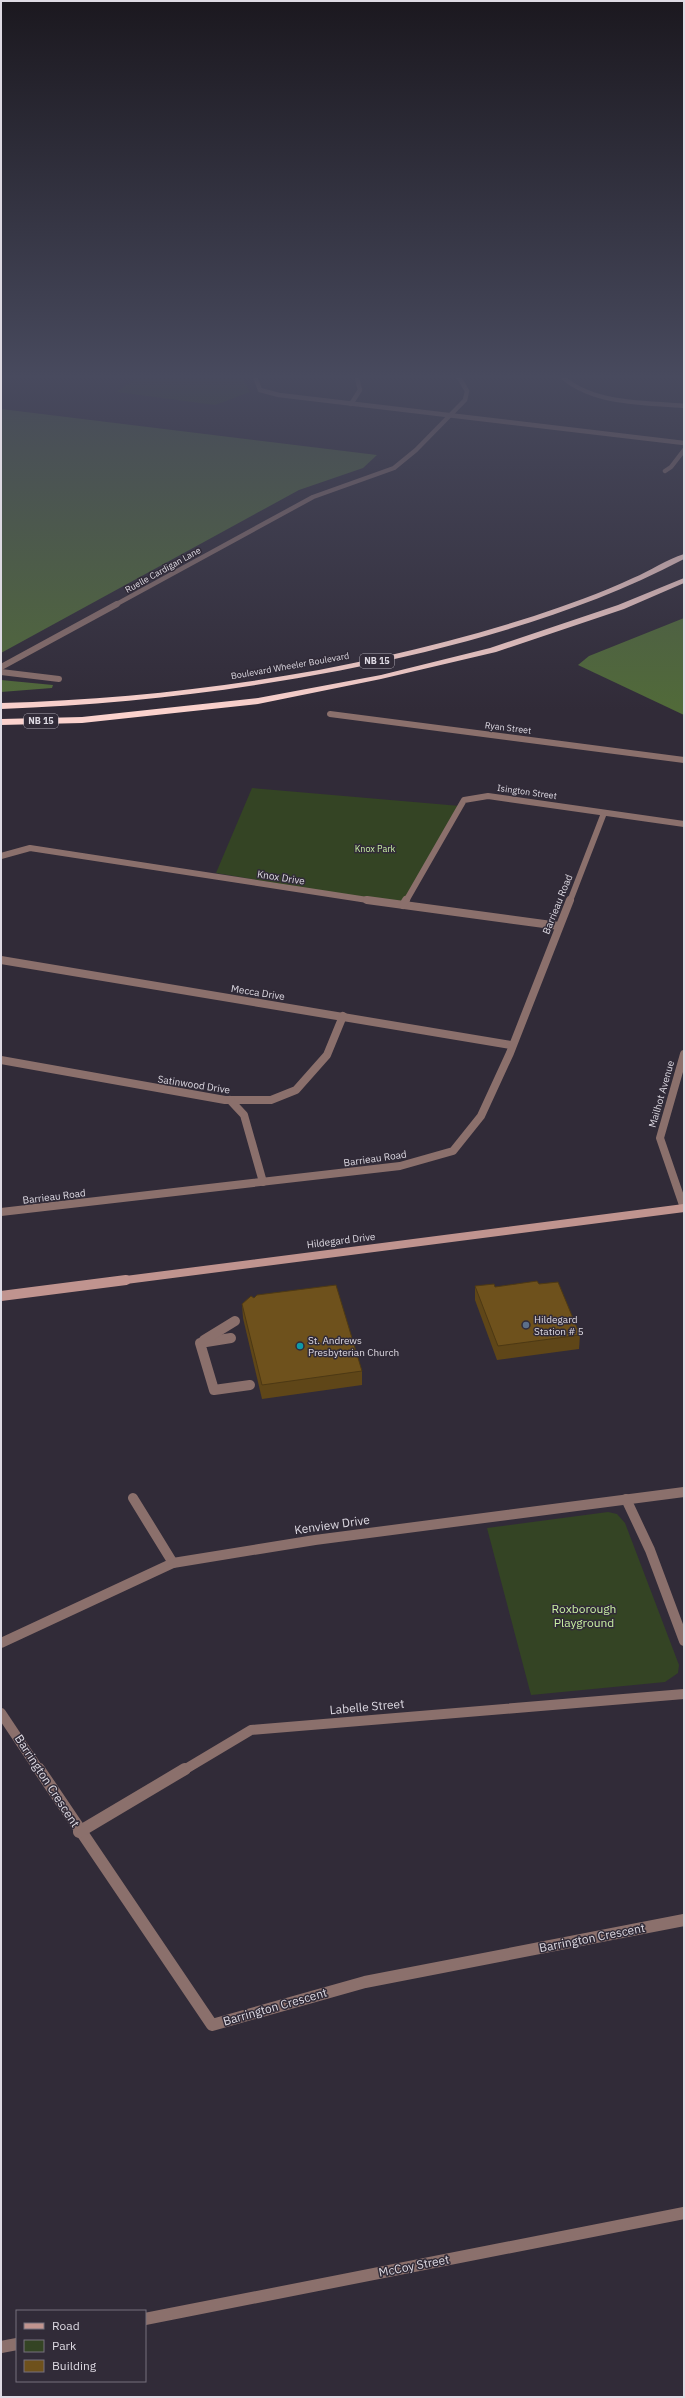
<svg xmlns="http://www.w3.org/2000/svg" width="685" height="2398" viewBox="0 0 685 2398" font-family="'IBM Plex Sans',sans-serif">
  <rect width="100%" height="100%" fill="#312b38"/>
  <!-- green -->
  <g fill="#344424">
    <polygon points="142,374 240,374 250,392 215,405 117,392"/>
    <polygon points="252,788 460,806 403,905 216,873"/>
    <polygon points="608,1512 617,1514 625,1523 679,1665 678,1673 665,1682 531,1695 487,1528"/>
  </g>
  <!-- forest -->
  <g fill="#516a39">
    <polygon points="1,409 377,455 363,468 299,490 1,653"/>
    <polygon points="684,618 684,715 578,665 589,656"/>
    <polygon points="1,680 53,685 52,688 1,692"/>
  </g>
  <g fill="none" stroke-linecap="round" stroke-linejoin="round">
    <!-- street-far4 -->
    <g stroke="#8b706c" stroke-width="4.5">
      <polyline points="254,374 260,390 279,395 684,443"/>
      <path d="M559 374C591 405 642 402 684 406"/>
      <polyline points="351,404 360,390 356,374"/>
      <polyline points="665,471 671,467 684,450"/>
      <polyline points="115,605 313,497 394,468 416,450 465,400 467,391 457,374"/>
    </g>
    <!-- street-far3 -->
    <g stroke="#8b706c" stroke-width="6">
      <polyline points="1,667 117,604"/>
      <polyline points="1,672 59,679"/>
      <polyline points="330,714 684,760"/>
      <polyline points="1,856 30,848 374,901"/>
      <polyline points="406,901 464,800 488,796 684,824"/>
      <polyline points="570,901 604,813"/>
    </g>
    <!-- street-far2 -->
    <g stroke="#8b706c" stroke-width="8">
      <polyline points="367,900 559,926"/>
      <polyline points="403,905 406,900"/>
      <polyline points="1,960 511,1045"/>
      <polyline points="684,1054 660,1138 684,1208"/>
      <polyline points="1,1060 225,1100 271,1100 296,1090 327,1055 343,1016"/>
      <polyline points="230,1100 244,1115 263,1182"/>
      <polyline points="1,1212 400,1166 453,1151 481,1116 510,1053 570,900"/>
    </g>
    <!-- street-far1 -->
    <g stroke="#8b706c" stroke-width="10">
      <polyline points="231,1338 200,1343 214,1390 250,1385"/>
      <polyline points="204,1340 235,1321"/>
      <polyline points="133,1498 173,1563"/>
      <polyline points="626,1499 650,1550 684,1641"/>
      <polyline points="1,1643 173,1563 315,1540 684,1492"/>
      <polyline points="1,1713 39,1770"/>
      <polyline points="184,1770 251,1730 684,1694"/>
    </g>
    <!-- street -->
    <g stroke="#8b706c" stroke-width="12">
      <polyline points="39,1769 212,2025 365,1982 684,1920"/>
      <polyline points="79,1832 185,1769"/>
      <polyline points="145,2319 684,2213"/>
      <polyline points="1,2347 17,2344"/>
    </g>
    <!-- secondary-far1 -->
    <polyline stroke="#c0948f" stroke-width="8" points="118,1281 684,1208"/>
    <!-- secondary -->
    <polyline stroke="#c0948f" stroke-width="10" points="1,1296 126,1280"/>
    <!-- highway -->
    <g fill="#fbd2cd" fill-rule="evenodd">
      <path d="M684 554V559C602 602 514 630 425 652 287 685 143 704 1 709V703C180 698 363 671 534 616 567 605 601 593 633 578 650 571 667 559 684 554Z"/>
      <polygon points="684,578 684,583 624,609 496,652 381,679 258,704 82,723 1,725 1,719 82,717 258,698 381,675 490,648 618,605"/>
    </g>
  </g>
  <!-- wall -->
  <g fill="#5f4618">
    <polygon points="475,1286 495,1287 580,1335 579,1349 497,1360 475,1300"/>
    <polygon points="242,1304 362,1371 362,1385 262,1399 243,1318"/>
  </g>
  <!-- building -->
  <g fill="#6e511c" stroke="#4d3914">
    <polygon points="537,1281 539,1284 558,1282 580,1335 498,1346 475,1286 494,1284 495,1287"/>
    <polygon points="336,1285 362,1371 262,1385 242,1304 251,1296 254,1298 257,1295"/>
  </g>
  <!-- sky -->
  <linearGradient id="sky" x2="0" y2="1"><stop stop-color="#1b181f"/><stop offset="0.53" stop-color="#484a5e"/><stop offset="1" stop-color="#484a5e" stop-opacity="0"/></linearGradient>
  <rect width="685" height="710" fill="url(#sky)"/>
  <!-- markers -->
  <circle fill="#5c6f8a" stroke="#312b38" stroke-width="1.5" cx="526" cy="1325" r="4"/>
  <circle fill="#0f9aa8" stroke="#312b38" stroke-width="1.5" cx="300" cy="1346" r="4"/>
  <g text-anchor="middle" stroke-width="3" stroke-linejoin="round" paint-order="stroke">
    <!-- far-street labels -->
    <g font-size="9" fill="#dedae3" stroke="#312b38">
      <text transform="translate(163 570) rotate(-29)" y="3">Ruelle Cardigan Lane</text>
      <text transform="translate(290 666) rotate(-10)" y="3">Boulevard Wheeler Boulevard</text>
      <text transform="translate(508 728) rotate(7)" y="3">Ryan Street</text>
      <text transform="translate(527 792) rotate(8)" y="3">Isington Street</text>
    </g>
    <!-- shield labels -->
    <g fill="#312b38" stroke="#aaa6b0" stroke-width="1">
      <rect x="360" y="654" width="34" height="14" rx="3"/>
      <rect x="24" y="714" width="34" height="14" rx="3"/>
    </g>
    <g font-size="9" font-weight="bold" fill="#dedae3">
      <text x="377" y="664">NB 15</text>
      <text x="41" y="724">NB 15</text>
    </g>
    <!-- far-park labels -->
    <g font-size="9" fill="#c8efa2" stroke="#312b38">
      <text x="375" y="852">Knox Park</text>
    </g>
    <!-- street labels -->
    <g font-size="10" fill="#dedae3" stroke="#312b38">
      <text transform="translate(281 877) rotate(9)" y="4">Knox Drive</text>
      <text transform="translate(557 904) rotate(-68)" y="4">Barrieau Road</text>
      <text transform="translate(258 992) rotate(9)" y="4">Mecca Drive</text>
      <text transform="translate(194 1084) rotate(9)" y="4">Satinwood Drive</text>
      <text transform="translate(661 1094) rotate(-74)" y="4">Mailhot Avenue</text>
      <text transform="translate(375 1158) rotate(-8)" y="4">Barrieau Road</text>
      <text transform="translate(54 1196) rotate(-7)" y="4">Barrieau Road</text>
      <text transform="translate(341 1240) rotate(-7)" y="4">Hildegard Drive</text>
    </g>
    <!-- poi labels -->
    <g font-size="10" fill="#dedae3" stroke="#312b38" text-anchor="start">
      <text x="534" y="1323">Hildegard<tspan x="534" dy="12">Station # 5</tspan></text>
      <text x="308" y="1344">St. Andrews<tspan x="308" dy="12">Presbyterian Church</tspan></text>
    </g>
    <!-- near-street labels -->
    <g font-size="12" fill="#dedae3" stroke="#312b38">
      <text transform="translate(332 1525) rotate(-8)" y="4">Kenview Drive</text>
      <text transform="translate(367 1707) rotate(-5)" y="4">Labelle Street</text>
      <text transform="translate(47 1781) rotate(57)" y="4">Barrington Crescent</text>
      <text transform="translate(592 1938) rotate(-11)" y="4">Barrington Crescent</text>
      <text transform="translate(275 2007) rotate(-16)" y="4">Barrington Crescent</text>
      <text transform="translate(414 2266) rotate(-11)" y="4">McCoy Street</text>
    </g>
    <!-- near-park labels -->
    <g font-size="12" fill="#c8efa2" stroke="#312b38">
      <text x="584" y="1613">Roxborough<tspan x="584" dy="14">Playground</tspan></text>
    </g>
  </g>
  <!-- border -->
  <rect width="685" height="2398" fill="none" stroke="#dedae3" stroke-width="4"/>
  <!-- legend -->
  <rect x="16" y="2310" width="130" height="72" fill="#312b38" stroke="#76717c"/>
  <rect x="24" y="2323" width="20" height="6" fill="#c0948f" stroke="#76717c"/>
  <text x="52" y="2330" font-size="12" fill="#dedae3">Road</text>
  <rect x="24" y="2340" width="20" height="12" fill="#344424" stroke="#76717c"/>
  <text x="52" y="2350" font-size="12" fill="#dedae3">Park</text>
  <rect x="24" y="2360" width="20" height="12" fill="#6e511c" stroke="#76717c"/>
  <text x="52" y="2370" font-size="12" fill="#dedae3">Building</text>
</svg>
